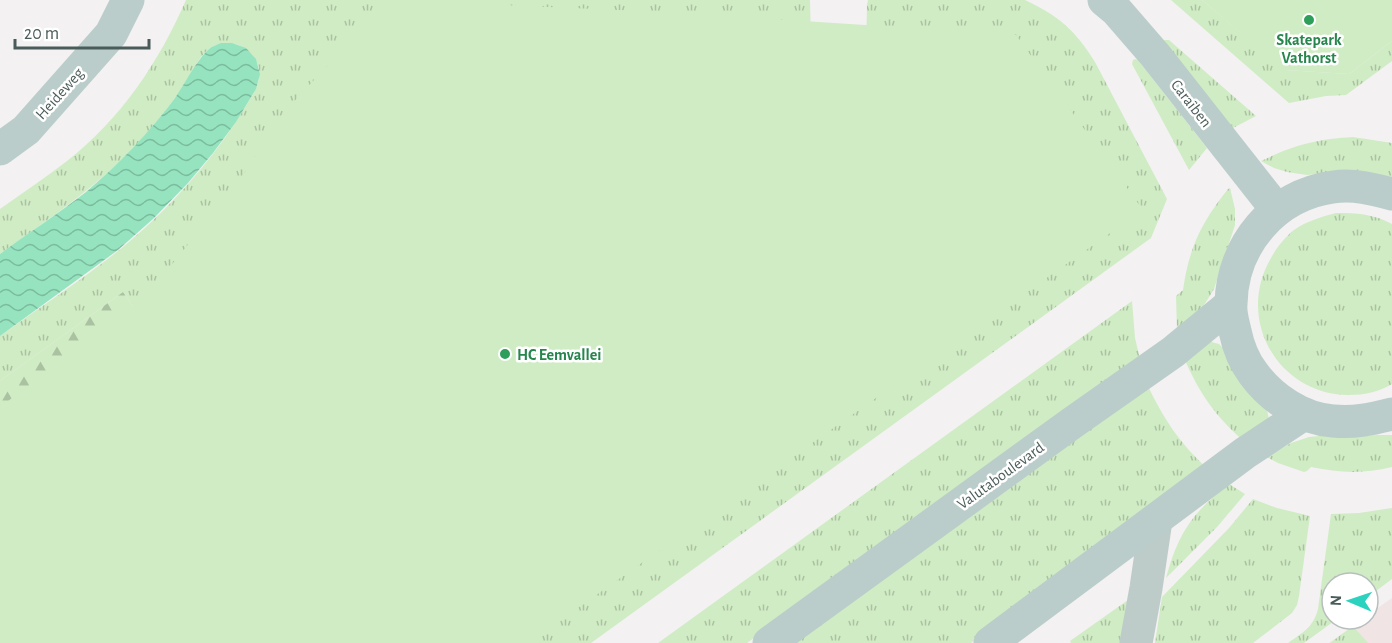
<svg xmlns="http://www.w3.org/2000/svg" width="1392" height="643" viewBox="0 0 1392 643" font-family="'Alegreya Sans',sans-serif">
  <defs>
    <pattern id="grass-tufts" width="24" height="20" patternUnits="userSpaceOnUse" patternTransform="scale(1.5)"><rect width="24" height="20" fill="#d0ecc4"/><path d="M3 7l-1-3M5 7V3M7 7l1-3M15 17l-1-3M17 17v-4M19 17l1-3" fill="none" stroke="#abc2a2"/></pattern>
    <pattern id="forest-firs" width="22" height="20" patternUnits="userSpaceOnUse" patternTransform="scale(1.5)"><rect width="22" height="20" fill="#d0ecc4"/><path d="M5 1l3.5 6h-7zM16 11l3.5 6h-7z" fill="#abc2a2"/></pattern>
    <pattern id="water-waves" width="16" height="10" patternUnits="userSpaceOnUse" patternTransform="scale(1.5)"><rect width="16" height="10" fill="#95e4bf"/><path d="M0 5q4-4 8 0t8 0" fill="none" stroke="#7cbc9e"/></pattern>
  </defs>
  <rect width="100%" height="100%" fill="#f3f1f2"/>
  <!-- commercial -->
  <polygon fill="#f0e4e4" points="1392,598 1392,643 1329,643 1363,619 1368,619 1368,615"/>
  <!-- grass -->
  <g fill="url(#grass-tufts)">
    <path d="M186 0H810L811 44 793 58 626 51V42L389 31 338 176 347 178 330 222 0 466V437L147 327 123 292 0 381V336C39 308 80 281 118 251 166 213 212 161 244 109 250 99 258 89 259 76 261 63 251 50 238 45 230 42 221 42 212 47 199 54 192 74 183 87 170 105 156 123 141 140 100 185 49 219 0 254V209C22 193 45 178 67 161 121 119 159 62 186 0Z"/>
    <path d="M868 0H1025C1059 16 1075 30 1095 62L1167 199 1151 238 591 643H463L866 54 867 5Z"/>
    <polygon points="1171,0 1202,0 1285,70 1349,74 1392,41 1392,61 1346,95 1326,96 1289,103"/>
    <polygon points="1164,40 1169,40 1256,116 1231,129 1163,42"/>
    <polygon points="1135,59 1138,60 1207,148 1189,170 1132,64 1133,60"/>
    <path d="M1353 137 1392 143V177L1327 173 1307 175 1287 172 1274 168 1261 161C1294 145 1317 139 1353 137Z"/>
    <path d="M1230 188 1235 209V225L1214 289 1201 310 1177 330 1176 296 1183 290C1189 248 1201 223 1228 189Z"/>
    <path d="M1336 213C1357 213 1374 214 1392 224V384C1379 392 1364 395 1348 395 1278 394 1235 319 1271 258 1277 247 1285 237 1294 230 1307 221 1321 217 1336 213Z"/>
    <polygon points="1132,301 1135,338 1140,359 1064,412 747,643 658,643"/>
    <path d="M1208 341 1219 344 1222 347 1267 410 1269 419 1246 443C1216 417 1200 395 1184 358Z"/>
    <path d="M1147 384C1163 418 1180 444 1208 469L971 643H787Z"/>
    <path d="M1378 435H1392V467C1362 474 1340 473 1311 467L1307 471 1304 472 1278 463 1267 457 1291 443 1309 437 1319 436H1353Z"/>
    <path d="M1229 484 1245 494 1217 527 1166 578C1178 533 1193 512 1229 484Z"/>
    <polygon points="1253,499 1277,508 1310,516 1299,596 1297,605 1292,613 1253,643 1155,643 1162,597 1229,528"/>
    <path d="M1392 508V579L1368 597V583H1332V619H1337L1304 643H1288C1303 632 1313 628 1318 609L1331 514 1359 513Z"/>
    <polygon points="1128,600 1122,643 1071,643 1070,641"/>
    <polygon points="1353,626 1368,643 1330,643"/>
  </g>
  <!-- forest -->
  <polygon fill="url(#forest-firs)" points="123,292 148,328 0,437 0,381"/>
  <!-- garden -->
  <g fill="#d0ecc4">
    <polygon points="388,0 665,12 1016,35 1143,210 528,643 0,643 0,407 142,301 238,183 276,121"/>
    <polygon points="1202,0 1392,0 1392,41 1349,74 1284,70"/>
  </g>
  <!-- water -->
  <path fill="url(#water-waves)" d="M221 43H232L246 48 256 59 260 74 256 89 236 122 213 153 188 183 154 218 118 250 0 336V254C28 233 58 214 86 192 119 164 149 133 175 98 184 85 198 58 209 49 212 46 217 45 221 43Z"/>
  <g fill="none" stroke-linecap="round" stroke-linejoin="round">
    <!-- street -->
    <polyline stroke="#beccc9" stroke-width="33" points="1136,643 1146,588 1156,520"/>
    <!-- secondary -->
    <g stroke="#bbcdca" stroke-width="33">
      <polyline points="1104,0 1116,10 1155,55 1277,210"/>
      <polyline points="0,149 26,130 111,34 128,0"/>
      <path d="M1392 194C1373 189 1354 184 1333 187 1274 195 1232 245 1231 304 1230 313 1233 322 1235 331 1238 346 1244 361 1253 373 1271 398 1302 419 1333 421 1355 423 1372 419 1392 414"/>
      <polyline points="769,643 1072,423 1173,352 1230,305"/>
      <polyline points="990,643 1245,453 1304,414"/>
    </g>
  </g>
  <!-- markers -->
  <g fill="#2e9e5b" stroke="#fff" stroke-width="2">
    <circle cx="1309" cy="20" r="6"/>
    <circle cx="505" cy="354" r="6"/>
  </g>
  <g text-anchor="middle" stroke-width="5" stroke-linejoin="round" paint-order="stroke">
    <!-- leisure labels -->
    <g font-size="16" font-weight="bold" fill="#27864d" stroke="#fff">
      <text x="1309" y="45">Skatepark<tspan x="1309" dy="18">Vathorst</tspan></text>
      <text x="517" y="360" text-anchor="start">HC Eemvallei</text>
    </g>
    <!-- street labels -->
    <g font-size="16" fill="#4a5c59" stroke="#fff">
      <text transform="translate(59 93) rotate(-48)" y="6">Heideweg</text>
      <text transform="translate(1192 103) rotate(52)" y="6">Caraïben</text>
      <text transform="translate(1000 475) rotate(-36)" y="6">Valutaboulevard</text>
    </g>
  </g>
  <!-- north arrow -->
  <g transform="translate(1350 601) rotate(272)"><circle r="28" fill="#ffffff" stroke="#b7bebd" stroke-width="1.5"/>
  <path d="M0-4.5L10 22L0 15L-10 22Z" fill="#2bd3bf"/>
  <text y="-9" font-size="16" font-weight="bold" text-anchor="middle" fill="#4a5c59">N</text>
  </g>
  <!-- scale -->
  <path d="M15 39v9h134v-9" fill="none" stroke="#4a5c59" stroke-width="3"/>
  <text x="24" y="39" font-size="18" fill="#4a5c59" stroke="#ffffff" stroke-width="4.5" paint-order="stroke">20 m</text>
</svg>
